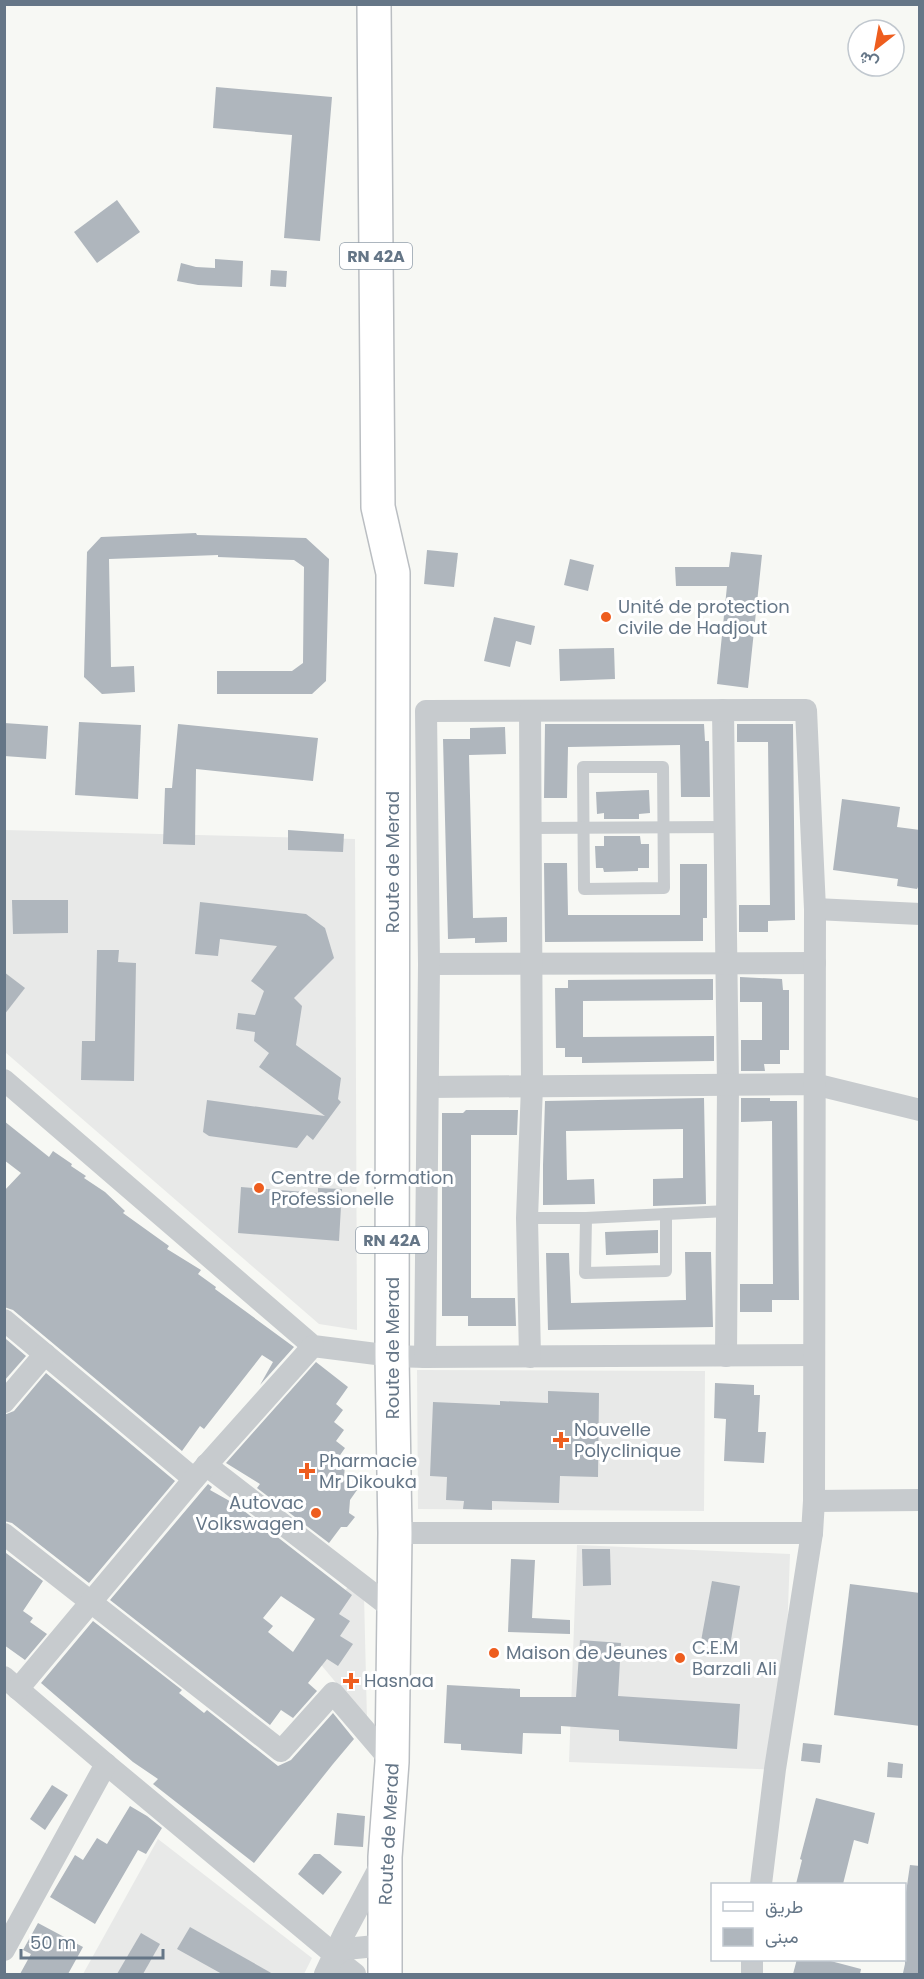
<svg xmlns="http://www.w3.org/2000/svg" width="924" height="1979" viewBox="0 0 924 1979" font-family="Poppins,Vazirmatn,sans-serif">
  <rect width="100%" height="100%" fill="#f7f8f4"/>
  <!-- built -->
  <g fill="#e8e9e8">
    <polygon points="5,830 355,839 357,1330 319,1324 5,1052"/>
    <polygon points="417,1370 705,1371 704,1511 418,1509"/>
    <polygon points="577,1545 790,1554 782,1770 569,1762"/>
    <polygon points="351,1583 364,1595 367,1720 303,1643"/>
    <polygon points="158,1839 312,1958 304,1974 83,1974"/>
  </g>
  <!-- building -->
  <g fill="#afb6bd" fill-rule="evenodd">
    <polygon points="216,87 332,97 320,241 284,238 292,135 213,128"/>
    <polygon points="117,200 140,232 97,263 74,232"/>
    <polygon points="215,259 243,261 242,287 198,285 177,281 181,263 196,267 215,268"/>
    <polygon points="271,270 287,271 286,287 270,286"/>
    <polygon points="196,533 197,535 306,538 329,559 326,681 312,694 217,694 217,671 292,671 303,663 304,567 294,560 218,557 218,555 109,559 111,667 134,666 135,692 102,694 84,677 87,552 101,537"/>
    <polygon points="427,550 458,553 454,587 424,584"/>
    <polygon points="731,552 762,555 748,688 717,684 727,586 676,586 675,567 729,567"/>
    <polygon points="570,559 594,565 588,591 564,585"/>
    <polygon points="494,617 535,626 531,645 516,641 510,667 484,661"/>
    <polygon points="614,648 615,679 560,681 559,649"/>
    <polygon points="79,722 141,725 138,799 75,795"/>
    <polygon points="4,723 48,726 46,759 4,756"/>
    <polygon points="178,724 318,738 313,781 196,769 195,845 163,844 165,788 172,788"/>
    <polygon points="545,724 704,724 705,741 709,741 710,797 681,797 680,745 568,747 567,798 544,798"/>
    <polygon points="737,724 793,724 795,920 768,921 768,932 739,932 739,905 770,905 768,742 737,742"/>
    <polygon points="505,727 506,754 469,755 473,918 507,917 507,942 475,943 475,938 448,939 443,739 470,739 470,728"/>
    <polygon points="649,790 650,813 639,814 639,819 604,819 604,813 597,814 596,792"/>
    <polygon points="842,799 900,807 897,827 920,830 920,883 917,889 897,886 898,879 833,870"/>
    <polygon points="288,830 344,834 343,852 288,850"/>
    <polygon points="604,836 640,836 641,844 649,844 649,868 638,868 638,871 604,872 603,868 596,868 595,846 604,846"/>
    <polygon points="544,863 567,863 568,915 680,915 680,864 707,864 707,918 703,918 703,941 545,942"/>
    <polygon points="12,900 68,900 68,933 13,934"/>
    <polygon points="200,902 306,914 325,928 334,958 294,998 302,1006 296,1045 341,1078 338,1099 341,1102 313,1140 307,1135 297,1148 209,1136 203,1132 207,1100 325,1116 259,1067 269,1053 254,1041 255,1032 236,1029 238,1013 255,1015 264,991 251,981 277,946 220,939 218,956 195,954"/>
    <polygon points="97,950 119,950 118,962 136,963 134,1081 81,1080 82,1041 95,1041"/>
    <polygon points="4,972 25,988 4,1015"/>
    <polygon points="740,977 782,979 783,990 789,990 789,1050 780,1050 780,1064 764,1064 765,1071 741,1071 741,1040 762,1040 762,1002 740,1002"/>
    <polygon points="713,979 713,1000 583,1001 583,1037 714,1036 714,1061 582,1063 582,1057 565,1057 565,1048 556,1048 555,988 568,988 568,980"/>
    <polygon points="704,1098 706,1204 653,1206 653,1179 683,1178 683,1129 566,1131 567,1180 594,1179 595,1204 543,1205 543,1165 545,1101"/>
    <polygon points="741,1098 770,1098 770,1101 797,1101 799,1300 772,1300 772,1312 740,1312 740,1284 773,1284 772,1121 741,1122"/>
    <polygon points="466,1110 518,1110 517,1135 471,1135 471,1298 515,1298 516,1326 468,1326 468,1316 442,1316 442,1113 463,1113"/>
    <polygon points="4,1121 49,1157 53,1151 72,1164 71,1166 86,1176 84,1178 105,1192 125,1211 123,1213 169,1246 167,1249 201,1270 198,1274 216,1287 215,1289 294,1347 260,1385 273,1362 262,1355 204,1429 200,1426 182,1451 13,1310 4,1307 4,1191 21,1173 4,1160"/>
    <polygon points="241,1187 318,1193 318,1188 342,1189 339,1241 238,1233"/>
    <polygon points="658,1230 658,1253 606,1255 605,1232"/>
    <polygon points="685,1252 711,1252 713,1327 548,1330 546,1253 569,1253 571,1303 686,1300"/>
    <polygon points="6,1339 26,1356 4,1381 4,1341"/>
    <polygon points="316,1362 348,1387 336,1404 343,1410 334,1422 344,1430 336,1441 345,1448 338,1458 345,1462 344,1480 357,1490 350,1500 349,1513 355,1517 347,1527 341,1527 329,1543 257,1488 260,1484 226,1463"/>
    <polygon points="46,1373 175,1481 89,1583 12,1523 4,1521 4,1415 14,1411"/>
    <polygon points="715,1383 754,1385 754,1395 760,1395 758,1432 766,1432 764,1463 724,1461 726,1419 714,1418"/>
    <polygon points="548,1391 599,1393 598,1477 560,1476 559,1503 492,1501 492,1510 463,1509 464,1501 446,1500 447,1477 430,1476 433,1402 500,1405 500,1401 548,1403"/>
    <path d="M208 1484 212 1487 210 1490 235 1504 352 1595 339 1614 350 1621 340 1636 353 1644 338 1666 327 1659 308 1683 317 1691 293 1718 281 1710 270 1725 110 1600ZM281 1596 315 1619 293 1652 268 1632 273 1626 263 1618Z"/>
    <polygon points="582,1549 610,1549 611,1585 583,1586"/>
    <polygon points="6,1553 43,1581 23,1611 33,1618 30,1622 47,1634 25,1660 4,1645"/>
    <polygon points="511,1559 535,1560 532,1618 570,1620 570,1634 508,1632"/>
    <polygon points="712,1581 740,1586 730,1646 701,1641"/>
    <polygon points="850,1584 920,1593 920,1726 834,1715"/>
    <polygon points="93,1621 182,1690 179,1693 204,1713 207,1710 278,1766 291,1760 333,1713 354,1739 333,1764 254,1863 153,1784 158,1779 133,1762 41,1683"/>
    <polygon points="580,1640 621,1643 618,1696 740,1704 737,1749 619,1741 619,1730 561,1726 561,1734 523,1733 522,1754 461,1750 461,1744 444,1743 447,1685 520,1689 520,1697 576,1697"/>
    <polygon points="803,1743 822,1745 820,1763 801,1761"/>
    <polygon points="888,1762 903,1764 902,1778 887,1777"/>
    <polygon points="52,1785 68,1795 45,1830 30,1819"/>
    <polygon points="816,1798 875,1813 868,1844 854,1840 843,1884 796,1884 802,1860 800,1859"/>
    <polygon points="130,1806 147,1816 162,1828 146,1854 138,1850 95,1924 50,1897 75,1855 83,1860 97,1838 107,1844"/>
    <polygon points="337,1813 365,1816 363,1847 334,1845"/>
    <polygon points="314,1854 320,1854 342,1872 323,1895 298,1874"/>
    <polygon points="910,1865 920,1866 920,1974 903,1973 905,1964 904,1906"/>
    <polygon points="38,1923 83,1947 68,1974 20,1974 31,1954 23,1950"/>
    <polygon points="190,1927 273,1974 222,1974 177,1949"/>
    <polygon points="141,1933 160,1944 143,1974 117,1974"/>
    <polygon points="797,1959 823,1959 861,1969 860,1974 793,1974"/>
  </g>
  <g fill="none" stroke-linecap="round" stroke-linejoin="round">
    <!-- primary casing -->
    <g stroke="#babec2" stroke-width="36">
      <polyline id="primary" points="374,4 378,507 393,573 392,1356 395,1533 392,1762 385,1857 385,1974"/>
    </g>
    <!-- service -->
    <g stroke="#c7cbce" stroke-width="12">
      <polygon points="583,767 663,767 664,888 584,889"/>
      <polyline points="531,828 725,827"/>
      <polyline points="527,1218 586,1218 727,1211"/>
      <polyline points="586,1218 585,1273 666,1271 666,1214"/>
    </g>
    <!-- minor -->
    <g stroke="#c7cbce" stroke-width="22">
      <polyline points="723,710 728,1085 726,1356"/>
      <polyline points="815,909 920,914"/>
      <polyline points="429,964 815,963"/>
      <polyline points="4,1080 313,1346 392,1356 425,1357 814,1355"/>
      <polyline points="428,1087 814,1084 920,1110"/>
      <polyline points="4,1320 194,1479"/>
      <polyline points="425,1357 429,964 426,711 806,710 815,909 814,1501 812,1533 775,1769 761,1884"/>
      <polyline points="530,1357 527,1218 532,1086 530,711"/>
      <polyline points="4,1402 45,1354"/>
      <polyline points="206,1465 394,1610"/>
      <polyline points="814,1501 920,1500"/>
      <polyline points="395,1533 812,1533"/>
      <polyline points="4,1534 281,1751 333,1693 392,1762"/>
      <polyline points="4,1677 106,1764 335,1955 341,1963 355,1974"/>
      <polyline points="18,1689 194,1479 313,1346"/>
      <polyline points="4,1950 106,1764"/>
      <polyline points="335,1955 346,1949 385,1945"/>
      <polyline points="325,1974 344,1934 383,1861"/>
      <polyline points="752,1974 752,1960"/>
    </g>
    <!-- primary -->
    <use href="#primary" stroke="#fff" stroke-width="33"/>
  </g>
  <!-- markers -->
  <g fill="#ee5d1e" stroke="#fff" stroke-width="2">
    <circle cx="606" cy="617" r="6"/>
    <circle cx="259" cy="1188" r="6"/>
    <path d="M558 1431h6v6h6v6h-6v6h-6v-6h-6v-6h6z"/>
    <path d="M304 1462h6v6h6v6h-6v6h-6v-6h-6v-6h6z"/>
    <circle cx="316" cy="1513" r="6"/>
    <circle cx="494" cy="1653" r="6"/>
    <circle cx="680" cy="1658" r="6"/>
    <path d="M348 1672h6v6h6v6h-6v6h-6v-6h-6v-6h6z"/>
  </g>
  <g text-anchor="middle" stroke-width="6" stroke-linejoin="round" paint-order="stroke">
    <!-- shield labels -->
    <g fill="#fff" stroke="#939fab" stroke-width="1.5">
      <rect x="340" y="243" width="72" height="26" rx="4.5"/>
      <rect x="356" y="1227" width="72" height="26" rx="4.5"/>
    </g>
    <g font-size="16" font-weight="bold" fill="#657687">
      <text x="376" y="262">RN 42A</text>
      <text x="392" y="1246">RN 42A</text>
    </g>
    <!-- poi labels -->
    <g font-size="18" fill="#657687" stroke="#fff" text-anchor="start">
      <text x="618" y="613">Unité de protection<tspan x="618" dy="21">civile de Hadjout</tspan></text>
      <text x="271" y="1184">Centre de formation<tspan x="271" dy="21">Professionelle</tspan></text>
      <text x="574" y="1436">Nouvelle<tspan x="574" dy="21">Polyclinique</tspan></text>
      <text x="319" y="1467">Pharmacie<tspan x="319" dy="21">Mr Dikouka</tspan></text>
      <text x="304" y="1509" text-anchor="end">Autovac<tspan x="304" dy="21">Volkswagen</tspan></text>
      <text x="692" y="1654">C.E.M<tspan x="692" dy="21">Barzali Ali</tspan></text>
      <text x="506" y="1659">Maison de Jeunes</text>
      <text x="364" y="1687">Hasnaa</text>
    </g>
    <!-- street labels -->
    <g font-size="18" fill="#657687" stroke="#fff">
      <text transform="translate(393 862) rotate(-90)" y="6">Route de Merad</text>
      <text transform="translate(393 1348) rotate(-90)" y="6">Route de Merad</text>
      <text transform="translate(389 1834) rotate(-87)" y="6">Route de Merad</text>
    </g>
  </g>
  <!-- border -->
  <rect width="924" height="1979" fill="none" stroke="#657687" stroke-width="12"/>
  <!-- legend -->
  <rect x="711" y="1883" width="195" height="78" fill="#ffffff" stroke="#c1c8cf" stroke-width="1.5"/>
  <rect x="723" y="1902" width="30" height="9" fill="#ffffff" stroke="#c1c8cf" stroke-width="1.5"/>
  <text x="765" y="1913" font-size="18" fill="#657687">طريق</text>
  <rect x="723" y="1928" width="30" height="18" fill="#afb6bd" stroke="#c1c8cf" stroke-width="1.5"/>
  <text x="765" y="1943" font-size="18" fill="#657687">مبنى</text>
  <!-- north arrow -->
  <g transform="translate(876 48) rotate(211)"><circle r="28" fill="#ffffff" stroke="#c1c8cf" stroke-width="1.5"/>
  <path d="M0-4.5L10 22L0 15L-10 22Z" fill="#ee5d1e"/>
  <text y="-9" font-size="16" font-weight="bold" text-anchor="middle" fill="#657687">ش</text>
  </g>
  <!-- scale -->
  <path d="M21 1949v9h142v-9" fill="none" stroke="#657687" stroke-width="3"/>
  <text x="30" y="1949" font-size="18" fill="#657687" stroke="#ffffff" stroke-width="4.5" paint-order="stroke">50 m</text>
</svg>
